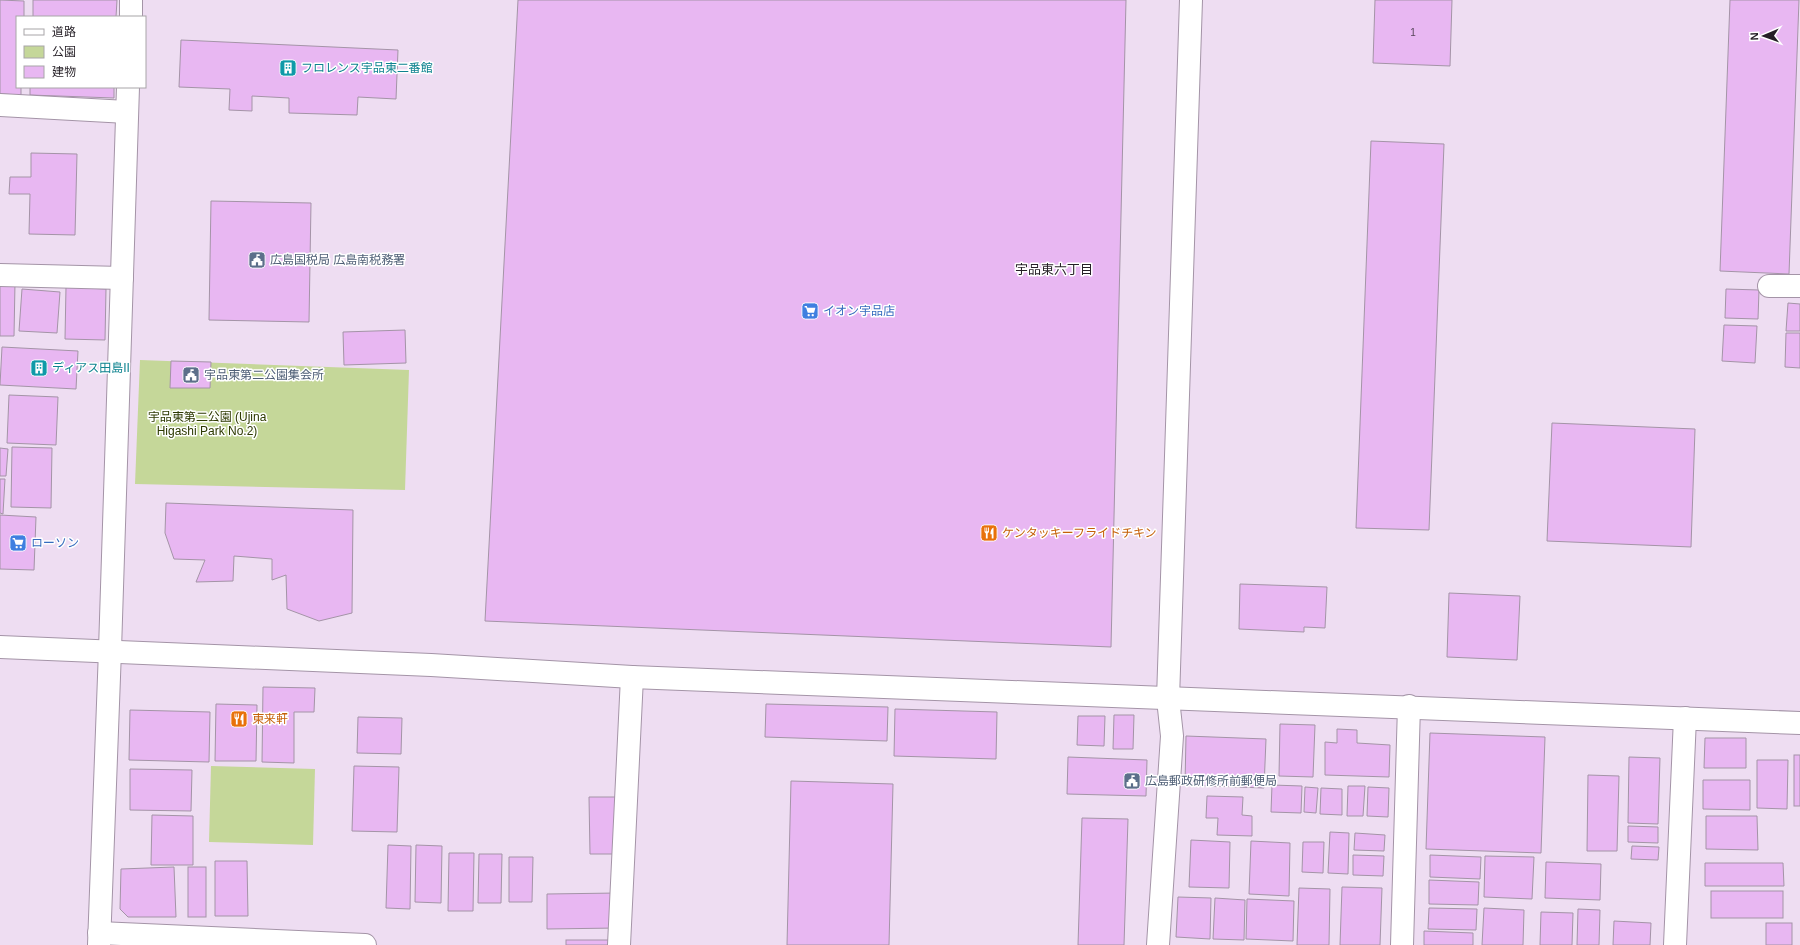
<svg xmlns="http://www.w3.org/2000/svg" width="1800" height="945" viewBox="0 0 1800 945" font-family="Helvetica,'Noto Sans JP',sans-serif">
  <rect width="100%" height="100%" fill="#eeddf2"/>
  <!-- green -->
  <g fill="#c5d799">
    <polygon points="140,360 409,370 405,490 135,484"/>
    <polygon points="211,766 315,769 313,845 209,842"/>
  </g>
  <!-- building -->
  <g fill="#e8b7f2" stroke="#a494a7">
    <polygon points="0,0 24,1 24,17 17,17 17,87 21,87 21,95 0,94"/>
    <polygon points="33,0 117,0 116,17 33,17"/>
    <polygon points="518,0 1126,0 1111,647 485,621"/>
    <polygon points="1375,0 1452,0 1450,66 1373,63"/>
    <polygon points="1730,0 1799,0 1789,274 1720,271"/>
    <polygon points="181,40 398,50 396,99 358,97 357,115 289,113 289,98 252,96 252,111 229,110 230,89 179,87"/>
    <polygon points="30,87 114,87 114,98 30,95"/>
    <polygon points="1371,141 1444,144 1429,530 1356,528"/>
    <polygon points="31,153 77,154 75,235 29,234 30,194 9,194 10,177 31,177"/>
    <polygon points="211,201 311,203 309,322 209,320"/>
    <polygon points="0,283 15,283 14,336 0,336"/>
    <polygon points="66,287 106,289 105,340 65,339"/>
    <polygon points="22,289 60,292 57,333 19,331"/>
    <polygon points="1726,289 1759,290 1758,319 1725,318"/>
    <polygon points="1788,303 1800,304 1800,331 1786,331"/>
    <polygon points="1724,325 1757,326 1755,363 1722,361"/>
    <polygon points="405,330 406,363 344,365 343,332"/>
    <polygon points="1786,333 1800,333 1800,368 1785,367"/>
    <polygon points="2,347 78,351 76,389 0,385"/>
    <polygon points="171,361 211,362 210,388 170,388"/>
    <polygon points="9,395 58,397 56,445 7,443"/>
    <polygon points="1552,423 1695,429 1691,547 1547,541"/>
    <polygon points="12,447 52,448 51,508 11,507"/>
    <polygon points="0,448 8,449 6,476 0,476"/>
    <polygon points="0,479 5,479 3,514 0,513"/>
    <polygon points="166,503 353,510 352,613 319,621 287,609 286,575 272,580 272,559 234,556 233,581 196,582 205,560 174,559 165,533"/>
    <polygon points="0,515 36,517 34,570 0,569"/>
    <polygon points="1240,584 1327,587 1325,628 1304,627 1304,632 1239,629"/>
    <polygon points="1449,593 1520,596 1517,660 1447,657"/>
    <polygon points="263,687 315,688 314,712 294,712 294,763 262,762"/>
    <polygon points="216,704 257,705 256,761 215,761"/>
    <polygon points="766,704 888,707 887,741 765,737"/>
    <polygon points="895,709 997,712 996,759 894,756"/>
    <polygon points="130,710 210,712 209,762 129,760"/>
    <polygon points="1114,715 1134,715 1133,749 1113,749"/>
    <polygon points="1078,716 1105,716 1104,746 1077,745"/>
    <polygon points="358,717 402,718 401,754 357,753"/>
    <polygon points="1280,724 1315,725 1313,777 1279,776"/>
    <polygon points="1337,729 1357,730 1357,743 1390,745 1389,777 1325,775 1325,742 1337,743"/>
    <polygon points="1430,733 1545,737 1541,853 1426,849"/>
    <polygon points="1186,736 1266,739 1264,788 1185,785"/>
    <polygon points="1705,738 1746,738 1746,768 1704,768"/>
    <rect x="1794" y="755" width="6" height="51"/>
    <polygon points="1068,757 1147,760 1146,796 1067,794"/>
    <polygon points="1629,757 1660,758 1658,824 1628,823"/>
    <polygon points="1757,760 1788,760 1787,809 1757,808"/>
    <polygon points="354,766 399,767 397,832 352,831"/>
    <polygon points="130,769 192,770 191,811 130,810"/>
    <polygon points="1588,775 1619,776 1617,851 1587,851"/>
    <polygon points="1703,780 1750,780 1750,810 1703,809"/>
    <polygon points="791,781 893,784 889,945 787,945"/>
    <polygon points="1272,785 1302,786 1301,813 1271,812"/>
    <polygon points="1348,786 1365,786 1363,816 1347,816"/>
    <polygon points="1305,787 1318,788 1316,813 1304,812"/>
    <polygon points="1368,787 1389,788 1388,817 1367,816"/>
    <polygon points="1321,788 1342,789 1342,815 1320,814"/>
    <polygon points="1207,796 1243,797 1242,815 1252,816 1252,836 1217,835 1218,818 1206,818"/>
    <polygon points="589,797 616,797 616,854 590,854"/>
    <polygon points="152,815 193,816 193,865 151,865"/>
    <polygon points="1706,816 1757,816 1758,850 1706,849"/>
    <polygon points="1082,818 1128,819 1124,945 1078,945"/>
    <polygon points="1628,826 1658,827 1658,843 1628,842"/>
    <polygon points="1330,832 1349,833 1348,874 1328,873"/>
    <polygon points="1355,833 1385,835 1384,851 1354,850"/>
    <polygon points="1191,840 1230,842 1229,888 1189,887"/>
    <polygon points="1251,841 1290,843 1289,896 1249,894"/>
    <polygon points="1303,842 1324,842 1323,873 1302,872"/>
    <polygon points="388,845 411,846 410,909 386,908"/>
    <polygon points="416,845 442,846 441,903 415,902"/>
    <polygon points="1632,846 1659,847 1658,860 1631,859"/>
    <polygon points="449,853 474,853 473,911 448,911"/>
    <polygon points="479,854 502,854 501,903 478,903"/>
    <polygon points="1353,855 1384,856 1383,876 1353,875"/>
    <polygon points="1430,855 1481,857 1480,879 1430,877"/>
    <polygon points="1485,856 1534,857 1532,899 1484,897"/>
    <polygon points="509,857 533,857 532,902 509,902"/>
    <polygon points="215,861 247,861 248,916 215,916"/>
    <polygon points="1546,862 1601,864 1600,900 1545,898"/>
    <polygon points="1705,863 1783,863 1784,886 1705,886"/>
    <polygon points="174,867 176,917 128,917 120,909 121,869"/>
    <rect x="188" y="867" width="18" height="50"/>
    <polygon points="1429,880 1479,882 1478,905 1429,904"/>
    <polygon points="1342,887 1382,888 1380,945 1340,945"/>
    <polygon points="1299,888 1330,889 1329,945 1297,945"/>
    <rect x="1711" y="891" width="72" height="27"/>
    <polygon points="617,893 617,928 547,929 547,894"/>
    <polygon points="1178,897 1211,898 1210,939 1176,937"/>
    <polygon points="1215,898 1245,900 1244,940 1213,939"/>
    <polygon points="1247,899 1294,901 1293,941 1246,939"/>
    <polygon points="1429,908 1477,909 1476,930 1428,929"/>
    <polygon points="1484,908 1524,910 1523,945 1482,945"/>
    <polygon points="1578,909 1600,910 1599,945 1577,945"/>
    <polygon points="1541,912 1573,913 1572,945 1540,945"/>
    <polygon points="1614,921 1651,923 1650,945 1613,945"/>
    <rect x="1766" y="923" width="26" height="22"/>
    <polygon points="1424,931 1473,933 1473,945 1424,945"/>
    <rect x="566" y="940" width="46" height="5"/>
  </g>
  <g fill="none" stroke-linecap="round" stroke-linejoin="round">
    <!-- street casing -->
    <g stroke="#a494a7" stroke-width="24">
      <g id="street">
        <polyline points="131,17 131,0"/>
        <polyline points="0,105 127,112"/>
        <polyline points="0,275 122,278"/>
        <polyline points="1769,286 1800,286"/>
        <polyline points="99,933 365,945"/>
        <polyline points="99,945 110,650 128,87"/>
        <polyline points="619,945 632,677"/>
        <polyline points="1158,945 1172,736 1168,699"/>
        <polyline points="1402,945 1409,706"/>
        <polyline points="1675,945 1685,718"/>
      </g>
    </g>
    <!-- secondary casing -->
    <g stroke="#a494a7" stroke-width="24">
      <g id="secondary">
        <polyline points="0,647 431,665 632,677 1800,723"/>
        <polyline points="1168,699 1191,0"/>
      </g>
    </g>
    <!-- street -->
    <use href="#street" stroke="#fff" stroke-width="22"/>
    <!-- secondary -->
    <use href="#secondary" stroke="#fff" stroke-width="22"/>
  </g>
  <!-- icons -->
  <defs>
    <g id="building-square" transform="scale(0.9)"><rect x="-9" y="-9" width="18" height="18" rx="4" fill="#0f9aa8" stroke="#fff"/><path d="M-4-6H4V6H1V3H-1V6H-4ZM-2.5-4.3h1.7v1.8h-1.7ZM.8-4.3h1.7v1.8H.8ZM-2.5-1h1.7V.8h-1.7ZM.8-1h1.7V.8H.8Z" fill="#fff"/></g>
    <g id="civic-square" transform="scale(0.9)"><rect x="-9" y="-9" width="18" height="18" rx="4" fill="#5c6f8a" stroke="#fff"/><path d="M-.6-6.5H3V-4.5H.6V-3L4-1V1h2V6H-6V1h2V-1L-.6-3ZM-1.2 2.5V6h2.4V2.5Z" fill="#fff"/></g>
    <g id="supermarket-square" transform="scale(0.9)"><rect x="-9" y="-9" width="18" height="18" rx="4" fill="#3f7fe0" stroke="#fff"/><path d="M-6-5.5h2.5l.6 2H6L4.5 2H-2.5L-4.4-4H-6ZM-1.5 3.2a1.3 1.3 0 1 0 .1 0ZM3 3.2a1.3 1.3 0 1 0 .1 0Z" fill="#fff"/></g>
    <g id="restaurant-square" transform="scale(0.9)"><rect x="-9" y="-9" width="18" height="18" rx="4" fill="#e8710a" stroke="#fff"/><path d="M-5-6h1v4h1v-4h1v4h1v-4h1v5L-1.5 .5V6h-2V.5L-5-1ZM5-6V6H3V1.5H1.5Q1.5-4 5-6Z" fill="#fff"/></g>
  </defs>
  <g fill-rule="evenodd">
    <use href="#building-square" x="288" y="68"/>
    <use href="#civic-square" x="257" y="260"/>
    <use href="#supermarket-square" x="810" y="311"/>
    <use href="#building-square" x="39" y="368"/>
    <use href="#civic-square" x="191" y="375"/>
    <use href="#restaurant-square" x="989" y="533"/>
    <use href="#supermarket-square" x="18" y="543"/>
    <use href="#restaurant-square" x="239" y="719"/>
    <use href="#civic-square" x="1132" y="781"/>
  </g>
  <g text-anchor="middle" stroke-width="3" stroke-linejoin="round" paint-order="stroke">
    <!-- number labels -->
    <g font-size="10" fill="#564559">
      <text x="1413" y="36">1</text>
    </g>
    <!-- culture labels -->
    <g font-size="12" fill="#0d838f" stroke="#fff" text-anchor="start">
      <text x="301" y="72">フロレンス宇品東二番館</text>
      <text x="52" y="372">ディアス田島II</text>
    </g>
    <!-- service labels -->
    <g font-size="12" fill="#4e5e75" stroke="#fff" text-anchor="start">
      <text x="270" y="264">広島国税局 広島南税務署</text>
      <text x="204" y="379">宇品東第二公園集会所</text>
      <text x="1145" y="785">広島郵政研修所前郵便局</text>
    </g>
    <!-- shop labels -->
    <g font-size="12" fill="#366cbe" stroke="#fff" text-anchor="start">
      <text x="823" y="315">イオン宇品店</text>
      <text x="31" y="547">ローソン</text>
    </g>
    <!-- park labels -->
    <g font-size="12" fill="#2d3901" stroke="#fff">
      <text x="207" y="421">宇品東第二公園 (Ujina<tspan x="207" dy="14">Higashi Park No.2)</tspan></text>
    </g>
    <!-- food labels -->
    <g font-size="12" fill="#c56008" stroke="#fff" text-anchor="start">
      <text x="1002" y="537">ケンタッキーフライドチキン</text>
      <text x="252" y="723">東来軒</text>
    </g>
    <!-- neighbourhood labels -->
    <g font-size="13" fill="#251f26" stroke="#fff">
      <text x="1054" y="274">宇品東六丁目</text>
    </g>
  </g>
  <!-- legend -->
  <rect x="16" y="16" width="130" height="72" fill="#ffffff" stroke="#a8a5a8"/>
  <rect x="24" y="29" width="20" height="6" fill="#ffffff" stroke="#a8a5a8"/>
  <text x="52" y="36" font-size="12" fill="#251f26">道路</text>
  <rect x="24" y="46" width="20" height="12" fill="#c5d799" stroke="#a8a5a8"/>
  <text x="52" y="56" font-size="12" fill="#251f26">公園</text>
  <rect x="24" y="66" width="20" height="12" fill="#e8b7f2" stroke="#a8a5a8"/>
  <text x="52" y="76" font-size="12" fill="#251f26">建物</text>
  <!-- north arrow -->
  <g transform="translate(1764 36) rotate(268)" stroke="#ffffff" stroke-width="3" paint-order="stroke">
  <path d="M0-3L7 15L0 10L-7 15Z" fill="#251f26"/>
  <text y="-6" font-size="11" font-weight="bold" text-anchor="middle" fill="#251f26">N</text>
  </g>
</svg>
